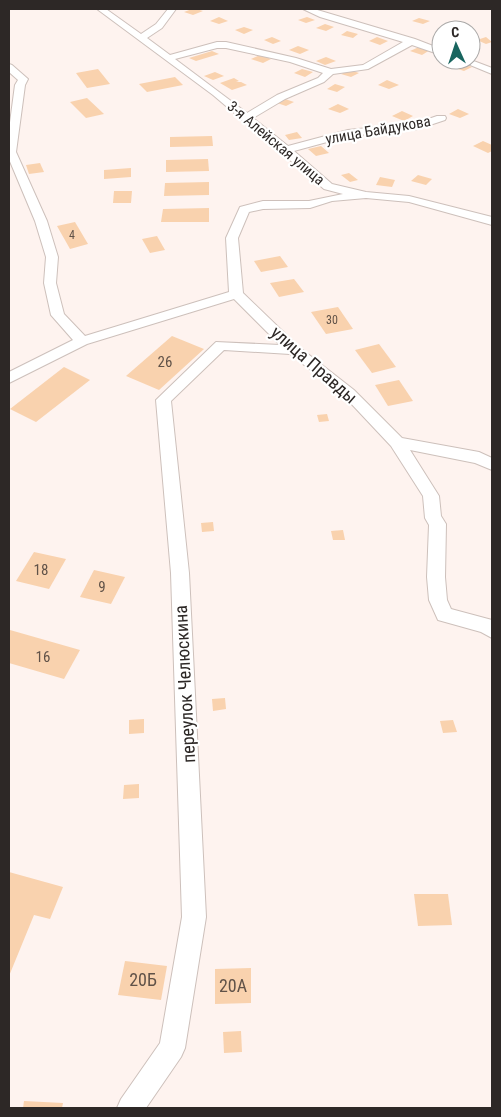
<svg xmlns="http://www.w3.org/2000/svg" width="501" height="1117" viewBox="0 0 501 1117" font-family="'Roboto Condensed',sans-serif">
  <rect width="100%" height="100%" fill="#fef3ef"/>
  <!-- building -->
  <g fill="#f9d2ae">
    <polygon points="192,9 196,9 203,11 193,15 184,12"/>
    <polygon points="219,17 228,21 219,24 210,21"/>
    <polygon points="307,17 315,20 306,23 298,20"/>
    <polygon points="419,18 430,21 423,24 412,21"/>
    <polygon points="325,24 334,27 326,31 316,28"/>
    <polygon points="244,27 253,30 244,34 235,30"/>
    <polygon points="347,31 358,34 353,38 341,35"/>
    <polygon points="272,37 281,41 273,44 264,40"/>
    <polygon points="377,37 388,41 380,45 369,41"/>
    <polygon points="486,37 492,42 486,44 477,40"/>
    <polygon points="298,46 309,50 300,54 289,50"/>
    <polygon points="419,47 430,50 422,55 410,51"/>
    <polygon points="212,51 219,54 196,61 189,58"/>
    <polygon points="260,55 271,59 263,63 251,59"/>
    <polygon points="326,57 336,61 325,65 316,61"/>
    <polygon points="461,63 472,67 464,71 452,67"/>
    <polygon points="98,69 110,84 87,88 76,73"/>
    <polygon points="302,69 313,72 305,77 294,73"/>
    <polygon points="350,70 359,73 351,77 341,74"/>
    <polygon points="215,72 224,76 213,80 204,76"/>
    <polygon points="175,77 183,85 147,92 139,84"/>
    <polygon points="234,78 239,81 236,82 241,82 247,85 232,90 220,83"/>
    <polygon points="387,80 399,85 389,89 378,85"/>
    <polygon points="335,84 345,87 337,92 327,89"/>
    <polygon points="87,98 104,114 86,118 70,102"/>
    <polygon points="285,99 294,102 286,106 277,103"/>
    <polygon points="338,104 349,109 340,113 328,109"/>
    <polygon points="458,109 469,114 460,118 449,114"/>
    <polygon points="402,111 413,116 404,121 392,116"/>
    <polygon points="297,132 302,138 289,140 285,135"/>
    <polygon points="212,136 213,146 170,147 170,137"/>
    <polygon points="483,141 492,145 492,151 488,153 473,146"/>
    <polygon points="321,146 329,153 316,156 308,149"/>
    <polygon points="208,159 209,171 166,172 166,160"/>
    <polygon points="40,163 44,172 29,174 26,165"/>
    <polygon points="131,168 131,177 104,179 104,170"/>
    <polygon points="349,173 358,180 350,182 341,175"/>
    <polygon points="418,175 432,179 426,185 411,181"/>
    <polygon points="380,177 395,180 392,187 376,185"/>
    <polygon points="209,182 209,195 164,196 165,183"/>
    <polygon points="114,191 132,191 131,203 113,203"/>
    <polygon points="209,208 209,222 161,222 163,209"/>
    <polygon points="75,222 88,244 70,249 57,226"/>
    <polygon points="157,236 165,250 150,253 142,239"/>
    <polygon points="280,256 288,267 261,272 254,261"/>
    <polygon points="294,279 304,292 279,297 270,283"/>
    <polygon points="338,307 353,329 326,334 311,312"/>
    <polygon points="172,336 204,349 159,390 126,376"/>
    <polygon points="379,344 396,367 372,373 355,350"/>
    <polygon points="64,367 90,380 36,422 10,409"/>
    <polygon points="399,380 413,401 388,406 375,385"/>
    <polygon points="327,414 329,421 319,422 317,415"/>
    <polygon points="213,522 214,531 202,532 201,523"/>
    <polygon points="343,530 345,540 333,540 331,531"/>
    <polygon points="34,552 66,559 49,589 16,581"/>
    <polygon points="94,570 125,577 111,604 80,597"/>
    <polygon points="10,630 80,650 64,679 9,663"/>
    <polygon points="225,698 226,709 213,711 212,699"/>
    <polygon points="144,719 144,733 129,734 129,720"/>
    <polygon points="453,720 457,732 443,733 440,721"/>
    <polygon points="139,784 139,798 123,799 124,785"/>
    <polygon points="9,872 63,887 50,919 34,915 9,976"/>
    <polygon points="414,894 448,894 452,925 418,926"/>
    <polygon points="125,961 167,966 161,1000 118,995"/>
    <polygon points="251,968 251,1003 215,1004 215,969"/>
    <polygon points="241,1031 242,1052 224,1053 223,1032"/>
    <polygon points="24,1101 63,1103 62,1108 23,1108"/>
  </g>
  <g fill="none" stroke-linecap="round" stroke-linejoin="round">
    <!-- street casing -->
    <g stroke="#cdc0bb" stroke-width="2">
      <g id="street">
        <path d="M97 9H106L141 34 156 24 168 9H176L162 28 147 38 170 55 217 42H226L296 58 331 69 363 65 403 42 320 17 303 9H314L415 39 441 49V55L412 45 368 69 333 74 324 82 285 99 253 118 288 146 348 130 417 123 437 116H445L446 118 445 120 418 129 349 136 294 151 332 184 366 192 409 196 492 217V225L409 202 366 198 332 201 310 208 263 209 249 212 238 238 243 293 299 347 354 390 402 438 479 452 492 458V470L475 463 410 450 439 496 441 516 446 524 445 577 447 600 451 609 492 620V638L481 632 438 620 429 600 427 577 429 525 425 518 423 496 391 446 344 396 290 354 224 350 171 401 189 573 206 917 185 1048 181 1057 146 1108H117L121 1099 160 1043 182 917 171 573 156 400 216 342 280 345 234 299 87 344 9 383V372L73 340 51 315 44 283 46 257 35 221 9 159V130L15 85 18 80 9 72V64L12 65 28 79 25 85 16 152 47 221 58 257 56 283 64 314 85 336 229 292 226 238 240 207 263 201H309L343 194 324 189 213 95ZM217 48H226L290 62 323 73 318 78 277 95 247 113 175 59Z"/>
        <polygon points="458,60 471,60 492,68 492,74"/>
      </g>
    </g>
    <!-- street -->
    <use href="#street" fill="#fff" fill-rule="evenodd"/>
  </g>
  <g text-anchor="middle" stroke-width="4.5" stroke-linejoin="round" paint-order="stroke">
    <!-- far-number labels -->
    <g font-size="12" fill="#605248">
      <text x="72" y="239">4</text>
      <text x="332" y="324">30</text>
    </g>
    <!-- far-street labels -->
    <g font-size="15" fill="#2d2826" stroke="#fff">
      <text transform="translate(378 130) rotate(-10)" y="5">улица Байдукова</text>
      <text transform="translate(276 143) rotate(40)" y="5">3-я Алейская улица</text>
    </g>
    <!-- number labels -->
    <g font-size="15" fill="#605248">
      <text x="165" y="367">26</text>
      <text x="41" y="575">18</text>
      <text x="102" y="592">9</text>
      <text x="43" y="662">16</text>
    </g>
    <!-- street labels -->
    <g font-size="18" fill="#2d2826" stroke="#fff">
      <text transform="translate(314 365) rotate(41)" y="6">улица Правды</text>
      <text transform="translate(185 684) rotate(-93)" y="6">переулок Челюскина</text>
    </g>
    <!-- near-number labels -->
    <g font-size="18" fill="#605248">
      <text x="143" y="986">20Б</text>
      <text x="233" y="992">20А</text>
    </g>
  </g>
  <!-- border -->
  <rect width="501" height="1117" fill="none" stroke="#2d2826" stroke-width="20"/>
  <!-- north arrow -->
  <g transform="translate(456 45) rotate(357)"><circle r="24" fill="#ffffff" stroke="#aba9a8"/>
  <path d="M0-4L9 19L0 12L-9 19Z" fill="#19655f"/>
  <text y="-8" font-size="14" font-weight="bold" text-anchor="middle" fill="#2d2826">С</text>
  </g>
</svg>
